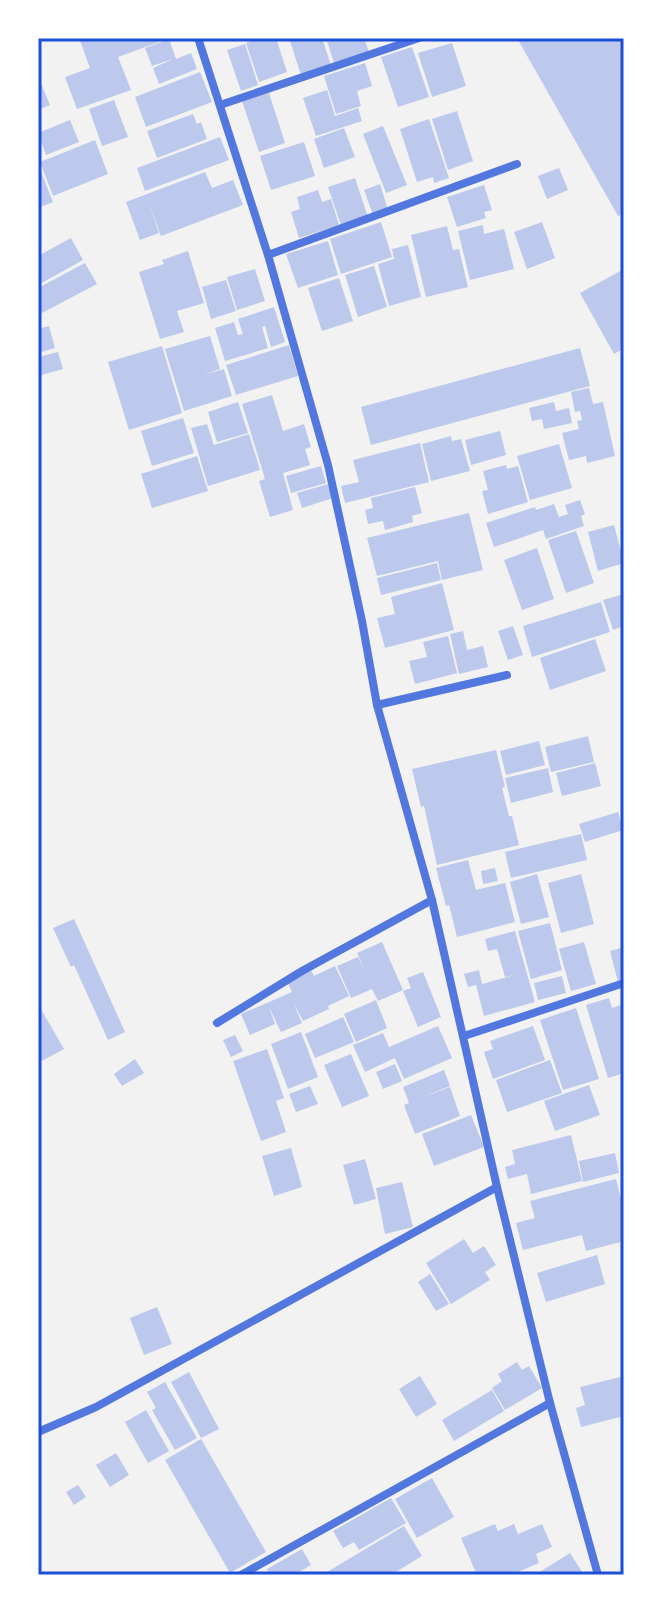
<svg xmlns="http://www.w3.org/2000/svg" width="662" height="1613" viewBox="0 0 662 1613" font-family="'Nunito Sans',sans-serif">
  <rect width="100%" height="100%" fill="#f2f2f2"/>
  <!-- building -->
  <g fill="#bdc9ec">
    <polygon points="79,38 158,38 159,42 118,57 131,90 77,109 65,77 90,68"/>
    <polygon points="260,38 276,38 287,72 259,82 246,43"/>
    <polygon points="289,38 322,38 331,65 301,75"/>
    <polygon points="326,38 364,38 369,52 334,63"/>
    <polygon points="517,38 624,38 624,213 618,216"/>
    <polygon points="169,39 176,59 191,53 197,69 159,84 153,68 173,59 152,66 145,48"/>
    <polygon points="452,43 466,86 432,97 418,53"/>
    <polygon points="245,44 258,85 241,91 227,50"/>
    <polygon points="412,47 429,97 398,107 381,57"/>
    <polygon points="365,63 372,86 357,91 361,106 336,114 324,76"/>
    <polygon points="200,72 212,102 146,127 135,97"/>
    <polygon points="38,76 50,105 38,110"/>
    <polygon points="327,90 335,116 358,108 362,121 316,136 303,98"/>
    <polygon points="269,93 285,143 259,152 242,101"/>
    <polygon points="114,100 128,137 102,146 89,109"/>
    <polygon points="457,111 473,161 448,170 432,119"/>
    <polygon points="193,114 197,124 201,122 207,139 157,158 147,131"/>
    <polygon points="429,119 449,178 434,183 433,177 417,182 400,129"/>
    <polygon points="70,120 79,142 46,155 38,133"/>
    <polygon points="383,126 407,185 386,193 363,134"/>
    <polygon points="344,128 355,157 324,168 314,139"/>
    <polygon points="220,137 229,160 145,191 137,168"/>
    <polygon points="95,140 108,174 53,196 40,162"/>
    <polygon points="304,142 315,176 271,190 260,156"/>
    <polygon points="38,164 53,202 38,208"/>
    <polygon points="559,168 568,190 547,199 538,176"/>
    <polygon points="205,172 212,188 233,180 243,205 161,236 148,201 159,233 140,240 126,202"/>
    <polygon points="355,178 368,217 341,225 328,187"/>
    <polygon points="380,184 388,210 373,215 364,190"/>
    <polygon points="484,185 492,210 484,212 486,218 457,227 447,197"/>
    <polygon points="318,190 322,202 331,199 339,225 299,238 291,212 300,209 297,197"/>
    <polygon points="381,222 392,257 341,274 330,239"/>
    <polygon points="542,222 555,258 527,269 514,232"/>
    <polygon points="483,225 484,234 504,229 514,269 470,280 458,231"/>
    <polygon points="447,226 453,250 459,249 468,287 426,297 411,235"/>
    <polygon points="71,238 83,260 38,285 38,256"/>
    <polygon points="328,241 338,275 298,288 286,254"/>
    <polygon points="408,245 421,297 389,306 378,264 394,259 392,249"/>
    <polygon points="188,251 204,303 177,311 184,332 160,339 139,272 164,264 162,260"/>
    <polygon points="85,263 97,284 42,313 38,305 38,288"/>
    <polygon points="374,266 387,307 358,317 345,275"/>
    <polygon points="255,269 265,301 237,310 227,277"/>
    <polygon points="624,269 624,348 614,354 580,293"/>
    <polygon points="339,278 353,321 322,331 308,288"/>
    <polygon points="226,280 236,311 211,319 202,287"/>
    <polygon points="274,307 285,342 271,347 265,326 262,327 268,348 225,361 215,328 234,322 238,335 243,334 238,319"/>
    <polygon points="49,326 55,348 38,353 38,329"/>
    <polygon points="210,336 220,369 203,375 224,369 232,396 184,411 165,349"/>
    <polygon points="289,345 298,376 236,395 226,365"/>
    <polygon points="162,346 182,413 129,430 108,362"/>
    <polygon points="580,348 590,386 371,445 361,407"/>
    <polygon points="58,352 63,369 38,376 38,357"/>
    <polygon points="589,388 593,404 603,402 615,456 587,463 586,456 569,460 562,433 579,429 577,421 582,420 580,411 575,412 571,392"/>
    <polygon points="272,395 283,431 304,424 311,447 305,449 310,465 283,473 293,510 270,517 259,481 265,479 242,404"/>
    <polygon points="238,402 248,433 217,442 208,412"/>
    <polygon points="554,402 556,411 569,408 572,423 544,429 542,419 532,421 529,408"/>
    <polygon points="183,418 194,453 152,466 141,431"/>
    <polygon points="207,424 214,445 249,434 260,470 208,486 191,428"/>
    <polygon points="500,431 506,455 471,465 465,440"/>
    <polygon points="451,436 452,441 461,439 470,471 431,481 422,444"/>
    <polygon points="420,443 429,482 345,503 341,486 359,482 353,460"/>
    <polygon points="559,444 572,488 530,500 517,456"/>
    <polygon points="197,456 208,491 152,508 141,474"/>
    <polygon points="506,465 507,469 518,466 528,502 488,514 482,491 488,490 483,471"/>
    <polygon points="321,466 326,483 291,493 286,476"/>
    <polygon points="328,484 333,498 302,508 297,493"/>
    <polygon points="415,487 422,513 412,516 413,522 385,530 383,521 368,524 365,510 373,508 371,498"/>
    <polygon points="580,500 585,514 581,516 584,526 546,539 543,530 494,547 486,523 535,507 536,510 554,504 559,517 568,514 565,505"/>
    <polygon points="469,513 483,570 442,580 438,561 377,576 367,538"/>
    <polygon points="614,525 624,563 598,571 588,532"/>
    <polygon points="576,531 594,583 566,593 548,540"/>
    <polygon points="537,548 554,599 522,610 504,560"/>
    <polygon points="437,563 441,580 381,595 377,578"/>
    <polygon points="442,583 454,630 385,648 377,618 395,614 391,597"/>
    <polygon points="624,594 624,626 613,630 603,600"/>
    <polygon points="601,602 610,632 532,657 523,626"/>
    <polygon points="513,626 523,655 508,660 498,631"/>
    <polygon points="463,631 467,650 483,646 488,667 459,674 450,634"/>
    <polygon points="448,636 457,673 415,684 409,661 427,657 423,642"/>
    <polygon points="595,639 606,671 550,690 540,658"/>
    <polygon points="588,736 594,762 551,772 545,747"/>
    <polygon points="539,741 545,765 506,775 500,751"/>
    <polygon points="496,750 505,787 502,788 509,816 512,816 519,845 437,865 424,806 421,807 412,769"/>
    <polygon points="595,763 601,786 562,796 556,773"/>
    <polygon points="548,768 553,792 511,803 505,778"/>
    <polygon points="618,812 623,830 585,842 579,824"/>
    <polygon points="581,834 587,860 511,878 505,852"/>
    <polygon points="468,860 476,890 505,883 515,922 457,937 449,905 446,906 436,868"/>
    <polygon points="495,868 498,881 483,884 481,871"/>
    <polygon points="537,874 549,917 521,924 510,882"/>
    <polygon points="581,874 594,924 561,933 548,883"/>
    <polygon points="74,919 125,1032 108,1040 74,965 71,967 53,928"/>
    <polygon points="550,923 562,970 531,979 518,931"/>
    <polygon points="515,931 535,1002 484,1016 476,985 468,987 464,974 479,970 482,984 514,975 505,977 497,949 488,951 485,939"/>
    <polygon points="382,942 403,990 378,1001 372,989 351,998 337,966 358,957 366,972 357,953"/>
    <polygon points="584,942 596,984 571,991 559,949"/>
    <polygon points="624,947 624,981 618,982 610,951"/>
    <polygon points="335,966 349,996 328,1006 329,1009 303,1021 293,1002 302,1023 281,1032 269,1007 275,1024 250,1035 241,1014 292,992 287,981 311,970 314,976"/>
    <polygon points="423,972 441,1017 418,1027 403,991 411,988 407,978"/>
    <polygon points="562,976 566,993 538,1000 534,983"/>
    <polygon points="609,998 612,1008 624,1004 624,1073 608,1078 586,1005"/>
    <polygon points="376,1000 387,1028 356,1042 344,1014"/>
    <polygon points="38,1004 64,1049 38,1063"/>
    <polygon points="576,1008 599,1079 563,1090 540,1020"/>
    <polygon points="343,1017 354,1042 315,1058 305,1034"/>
    <polygon points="438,1026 452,1058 404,1079 395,1058 365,1072 353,1045 383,1033 389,1047"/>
    <polygon points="533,1026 545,1060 493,1079 484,1052 493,1049 490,1041"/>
    <polygon points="301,1032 318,1077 288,1089 271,1044"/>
    <polygon points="235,1035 243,1051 231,1057 223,1040"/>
    <polygon points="267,1049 284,1098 276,1101 286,1132 261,1141 233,1061"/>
    <polygon points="351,1054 369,1096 342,1107 324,1065"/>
    <polygon points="135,1059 144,1073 122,1086 114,1074"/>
    <polygon points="550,1060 562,1093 507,1112 496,1080"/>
    <polygon points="395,1064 402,1081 383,1089 376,1072"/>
    <polygon points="444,1070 450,1086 418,1099 450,1087 460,1116 415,1134 404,1105 409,1103 403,1087"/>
    <polygon points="589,1085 600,1115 555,1131 544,1101"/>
    <polygon points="310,1086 318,1104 296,1112 289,1094"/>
    <polygon points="471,1115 484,1147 434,1166 422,1134"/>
    <polygon points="571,1135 582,1181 531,1194 527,1174 508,1179 505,1167 515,1164 512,1150"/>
    <polygon points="291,1148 302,1187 274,1196 262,1156"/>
    <polygon points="615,1153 619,1173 583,1182 579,1161"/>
    <polygon points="365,1159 376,1199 354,1205 343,1165"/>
    <polygon points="616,1179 624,1212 624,1241 586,1251 582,1235 523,1250 516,1223 535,1218 530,1201"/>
    <polygon points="402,1182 413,1227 385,1234 376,1188"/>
    <polygon points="464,1239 473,1253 484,1246 496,1265 485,1272 490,1280 451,1304 426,1263"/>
    <polygon points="597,1255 605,1284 546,1302 537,1273"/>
    <polygon points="430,1274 449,1304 436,1311 418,1282"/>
    <polygon points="157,1307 172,1344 144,1355 130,1318"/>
    <polygon points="517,1362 522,1370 529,1366 542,1388 505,1410 492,1388 502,1381 498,1374"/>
    <polygon points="189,1372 219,1429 201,1438 171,1382"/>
    <polygon points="420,1376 437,1404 416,1417 399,1389"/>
    <polygon points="624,1376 624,1416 581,1427 576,1408 585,1405 580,1387"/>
    <polygon points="165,1382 197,1438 175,1450 152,1410 156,1408 147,1392"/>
    <polygon points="492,1390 504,1411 454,1441 442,1420"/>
    <polygon points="146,1410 169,1451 148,1463 125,1422"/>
    <polygon points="201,1439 266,1552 230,1573 165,1460"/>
    <polygon points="116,1453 129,1475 110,1487 96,1465"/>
    <polygon points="432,1478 454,1517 417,1538 395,1499"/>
    <polygon points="78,1485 86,1497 74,1505 66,1492"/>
    <polygon points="391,1498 406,1523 359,1550 354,1542 343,1548 333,1531"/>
    <polygon points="495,1524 498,1531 514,1524 518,1534 542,1524 552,1547 536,1554 539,1563 511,1575 477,1575 461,1538"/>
    <polygon points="404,1526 422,1556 391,1575 322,1575"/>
    <polygon points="302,1549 311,1565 294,1575 270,1575 267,1569"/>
    <polygon points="570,1553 584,1575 535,1575"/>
  </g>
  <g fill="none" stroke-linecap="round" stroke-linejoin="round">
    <!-- minor -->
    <g stroke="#5277de" stroke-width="8">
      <polyline points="198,38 268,255 328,465 362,621 377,705 432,900 497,1187 550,1403 598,1575"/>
      <polyline points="220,105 419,38"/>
      <polyline points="268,255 517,164"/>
      <polyline points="377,705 507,675"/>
      <polyline points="217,1023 302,971 432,900"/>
      <polyline points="464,1036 624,983"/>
      <polyline points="38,1432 96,1407 497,1187"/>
      <polyline points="241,1575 550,1403"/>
    </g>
  </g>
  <!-- border -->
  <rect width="662" height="1613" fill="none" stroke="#ffffff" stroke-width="80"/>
  <rect x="40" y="40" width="582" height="1533" fill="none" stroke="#1d4ed8" stroke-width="3"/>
</svg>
